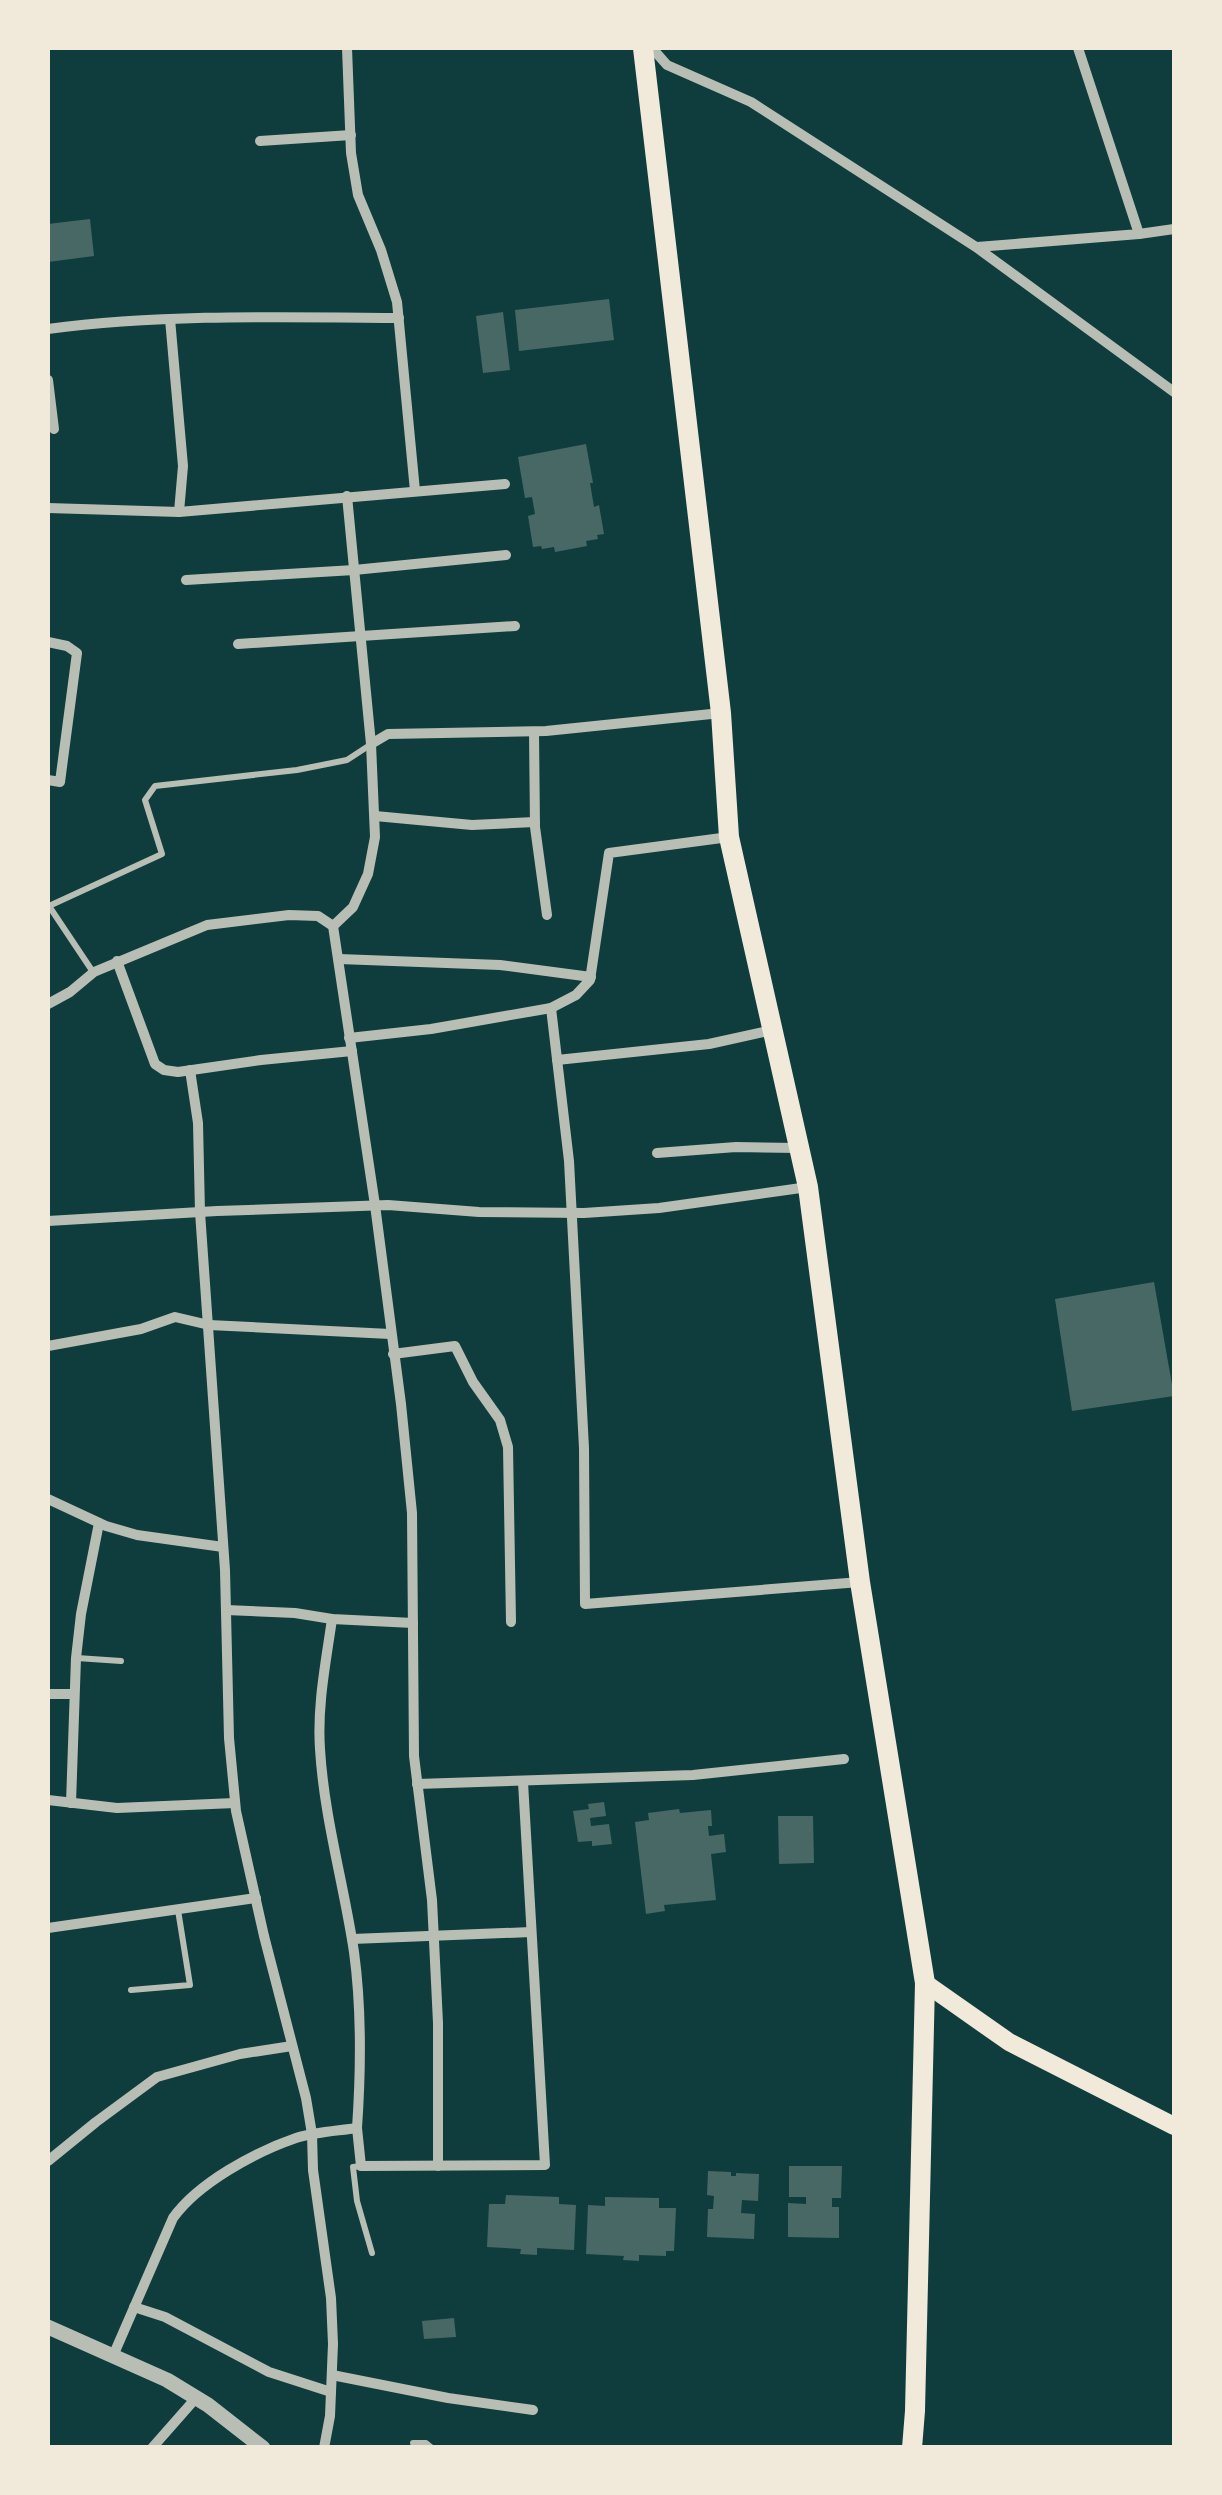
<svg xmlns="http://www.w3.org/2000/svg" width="1222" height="2495" viewBox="0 0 1222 2495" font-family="Jost,sans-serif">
  <rect width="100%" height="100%" fill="#0f3d3e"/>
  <!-- building -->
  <g fill="#486865">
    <polygon points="90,219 94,256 48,262 48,224"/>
    <polygon points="609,299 614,340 519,351 515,310"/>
    <polygon points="503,312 510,370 483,373 476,316"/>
    <polygon points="586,444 593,483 590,483 594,507 599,505 604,534 597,535 598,539 586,541 587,546 555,552 554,547 542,549 541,546 533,547 528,516 535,514 532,497 525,498 518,457"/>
    <polygon points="1154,1282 1174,1396 1072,1411 1055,1299"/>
    <polygon points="604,1802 606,1816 590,1818 591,1826 609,1824 612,1844 592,1846 592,1841 578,1842 573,1811 589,1809 588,1804"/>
    <polygon points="679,1809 680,1813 711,1810 712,1826 708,1826 709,1836 724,1834 726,1852 711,1854 716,1900 664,1905 665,1911 646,1914 635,1822 649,1820 648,1813"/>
    <polygon points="778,1816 813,1816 814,1863 779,1864"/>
    <polygon points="789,2166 842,2166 841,2198 832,2198 832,2207 839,2207 839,2238 788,2237 788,2203 806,2204 806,2197 789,2197"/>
    <polygon points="708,2171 731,2172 731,2176 736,2176 736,2173 759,2174 758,2201 742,2200 741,2213 755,2214 754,2239 707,2237 708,2209 713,2209 714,2196 707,2195"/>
    <polygon points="506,2195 559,2197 559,2204 576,2205 574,2250 537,2248 537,2255 520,2254 521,2249 487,2247 489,2204 505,2204"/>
    <polygon points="605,2197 659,2198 659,2208 676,2208 674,2251 666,2251 666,2256 639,2255 639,2261 623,2260 624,2256 586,2254 588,2205 605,2206"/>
    <polygon points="454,2318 456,2337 424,2339 422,2321"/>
  </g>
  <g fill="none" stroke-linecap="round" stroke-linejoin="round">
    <!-- service -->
    <g stroke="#b8beb3" stroke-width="6">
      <polyline points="93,972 49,906 162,854 145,800 155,786 297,770 347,760 370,745"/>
      <polyline points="77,1658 121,1661"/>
      <polyline points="131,1990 190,1985 178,1910"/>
      <polyline points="361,2166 353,2167 357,2201 372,2253"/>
      <polyline points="413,2443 426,2443 432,2448"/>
    </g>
    <!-- minor -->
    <g stroke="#b8beb3" stroke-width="10">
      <polyline points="347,48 351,153 358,195 381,250 397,302 415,491"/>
      <polyline points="652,48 667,65 751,102 976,247 1174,392"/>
      <polyline points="260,141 351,135"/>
      <polyline points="1139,234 1174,229"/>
      <polyline points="977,247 1139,234 1078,48"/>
      <polyline points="170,319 183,466 179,512"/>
      <path d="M48 329C164 314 281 317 399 318"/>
      <polyline points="48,380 54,429"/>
      <polyline points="48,508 179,512 505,484"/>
      <polyline points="186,580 354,570 506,555"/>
      <polyline points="48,642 67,646 77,653 60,782 48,780"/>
      <polyline points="238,644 515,626"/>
      <polyline points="534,732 535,827 547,915"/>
      <polyline points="371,744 388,734 546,731 721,713"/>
      <polyline points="375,816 472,825 535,822"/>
      <polyline points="333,926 353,907 368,874 375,837 371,744 347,496"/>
      <polyline points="339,959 500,965 591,977"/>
      <polyline points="117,961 155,1064 164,1070 178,1072 261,1060 352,1051"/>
      <polyline points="48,1004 70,992 94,972 207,925 289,915 318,916 333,926 375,1205 401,1404 412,1513 414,1756 432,1900 438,2023 438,2166"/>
      <polyline points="551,1008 569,1161 584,1448 585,1604 860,1582"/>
      <polyline points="349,1038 431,1029 551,1008 576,995 590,980 609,853 729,837"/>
      <polyline points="557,1060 709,1044 773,1030"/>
      <polyline points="190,1070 198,1123 200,1212 225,1570 229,1738 236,1811 264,1936 306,2098 312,2134 313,2170 331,2298 333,2344 330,2416 324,2448"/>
      <polyline points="657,1153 736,1147 798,1148"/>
      <polyline points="48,1221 217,1211 388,1205 479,1212 584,1213 659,1208 808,1187"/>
      <polyline points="48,1346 141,1329 175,1317 209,1325 390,1334"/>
      <polyline points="393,1354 455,1346 473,1382 500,1420 508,1447 511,1622"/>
      <polyline points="48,1499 106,1526 137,1535 223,1547"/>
      <polyline points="226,1610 295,1613 332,1619 413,1623"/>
      <path d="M332 1619C326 1662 317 1705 320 1749 324 1817 344 1885 354 1952 362 2011 361 2070 357 2128"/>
      <polyline points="48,1694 74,1694"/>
      <polyline points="417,1784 693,1775 844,1759"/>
      <polyline points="48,1800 117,1808 235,1803"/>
      <polyline points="71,1803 76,1658 81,1614 99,1523"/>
      <polyline points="48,1928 256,1898"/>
      <polyline points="352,1939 531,1932"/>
      <polyline points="48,2161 96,2122 157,2077 240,2054 292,2046"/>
      <polyline points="134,2307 165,2317 269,2372 331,2392"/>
      <path d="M113 2356 173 2218C198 2183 255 2152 296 2138 315 2132 337 2131 357 2128L361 2166 545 2165 523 1782"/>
      <polyline points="332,2375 448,2398 533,2410"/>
      <polyline points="152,2448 196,2398"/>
    </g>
    <!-- tertiary -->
    <polyline stroke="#b8beb3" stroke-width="15" points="48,2327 167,2380 208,2405 263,2448"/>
    <!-- secondary -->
    <polyline stroke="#f1e9da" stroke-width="18" points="925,1983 1009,2042 1174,2126"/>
    <!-- primary -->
    <polyline stroke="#f1e9da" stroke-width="20" points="643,48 721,713 729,837 808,1187 860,1582 925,1983 915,2411 912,2448"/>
  </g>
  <!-- border -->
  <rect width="1222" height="2495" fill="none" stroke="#f1e9da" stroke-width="100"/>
</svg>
